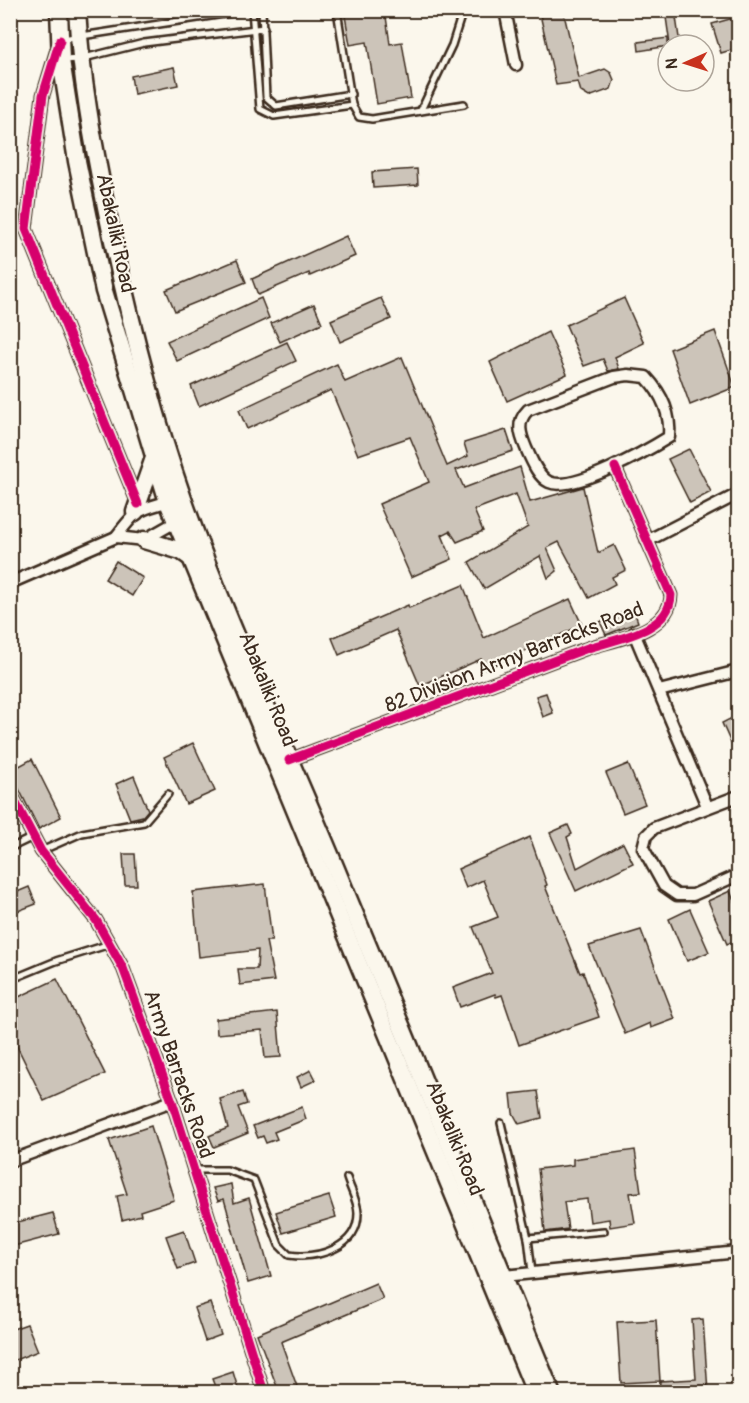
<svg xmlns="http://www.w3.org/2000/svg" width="749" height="1403" viewBox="0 0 749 1403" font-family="Pangolin,sans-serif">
  <rect width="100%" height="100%" fill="#fbf7ec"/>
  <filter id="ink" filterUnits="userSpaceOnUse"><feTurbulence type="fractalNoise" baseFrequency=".0167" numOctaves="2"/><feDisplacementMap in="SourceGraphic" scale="12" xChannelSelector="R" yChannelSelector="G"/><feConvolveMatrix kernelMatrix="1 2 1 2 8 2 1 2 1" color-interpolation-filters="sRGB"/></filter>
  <g filter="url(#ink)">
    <!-- building -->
    <g fill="#ccc4b9" stroke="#3b2a1e" stroke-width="1.5">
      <polygon points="344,10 385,10 390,44 402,42 411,98 377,104 367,42 350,45"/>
      <polygon points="539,10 563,10 579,78 605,69 611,73 614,80 611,89 589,97 581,92 578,82 556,85"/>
      <polygon points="665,10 675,10 680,45 670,45"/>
      <polygon points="737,17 738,48 721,53 712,24"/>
      <polygon points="668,38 668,46 639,51 638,42"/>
      <polygon points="174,67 178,85 134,94 131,76"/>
      <polygon points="417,169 418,185 373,188 372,172"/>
      <polygon points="346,236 355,256 310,276 309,273 258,295 252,279"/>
      <polygon points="237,260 246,282 175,311 166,290"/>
      <polygon points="261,298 269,318 177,361 167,341"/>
      <polygon points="381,298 391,319 340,342 331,320"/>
      <polygon points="624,298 644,343 615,357 619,369 608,371 603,359 584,366 566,325"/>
      <polygon points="314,304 322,323 280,342 271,323"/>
      <polygon points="715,331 735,387 690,405 670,349"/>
      <polygon points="548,332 567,374 507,401 490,362"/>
      <polygon points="287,342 296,361 199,406 191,386"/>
      <polygon points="402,357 447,466 468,456 464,443 506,430 513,451 456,470 464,488 520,467 530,502 583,487 598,553 614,545 626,570 612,577 615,584 589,598 559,542 547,548 557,571 548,578 540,556 484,589 469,562 528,527 516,494 474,510 483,531 457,542 450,531 442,535 452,559 411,577 379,504 429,482 410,437 358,455 331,390 247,429 239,410 337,364 345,382"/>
      <polygon points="689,449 711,492 690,503 668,459"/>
      <polygon points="116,561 143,578 132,596 105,579"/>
      <polygon points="463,585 484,638 570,599 582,625 485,669 481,659 420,686 396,630 339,655 332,638 408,605 409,608"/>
      <polygon points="633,608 638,622 606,635 600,622"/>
      <polygon points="546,693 553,713 543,717 536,696"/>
      <polygon points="738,715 738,759 722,723"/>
      <polygon points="193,743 215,791 186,804 164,757"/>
      <polygon points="32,759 61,817 39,829 10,771"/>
      <polygon points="628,764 645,804 623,813 606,773"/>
      <polygon points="134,776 148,810 143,816 130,819 116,784"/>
      <polygon points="568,825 572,834 567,837 577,868 623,843 633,863 576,891 550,833"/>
      <polygon points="530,837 547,885 545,886 580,973 583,972 599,1017 519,1045 502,995 496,997 495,994 460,1007 453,988 492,973 473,927 498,917 483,880 466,888 458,869"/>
      <polygon points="123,854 135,854 137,885 125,885"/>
      <polygon points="265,884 272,941 266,941 274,981 240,985 238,969 257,969 258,950 199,957 193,892"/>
      <polygon points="29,887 36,904 10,914 10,895"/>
      <polygon points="730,891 738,911 738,939 727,944 708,901"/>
      <polygon points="690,909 709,952 687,961 669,919"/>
      <polygon points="641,930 675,1019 651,1028 650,1023 625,1034 589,946"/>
      <polygon points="57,979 105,1074 44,1101 10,1032 10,1001"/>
      <polygon points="277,1012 281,1057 265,1058 262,1030 217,1034 216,1019"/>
      <polygon points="311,1070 316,1080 301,1087 297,1077"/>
      <polygon points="538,1091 542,1118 519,1124 513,1113 511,1094"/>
      <polygon points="243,1092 247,1104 238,1107 248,1133 214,1147 209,1136 228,1128 220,1099"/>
      <polygon points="302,1107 306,1119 274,1132 277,1139 266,1143 263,1136 258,1138 253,1126"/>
      <polygon points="151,1126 174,1200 140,1211 141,1215 122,1220 117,1196 127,1194 109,1140"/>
      <polygon points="635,1150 641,1192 630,1193 635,1223 610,1227 609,1219 590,1222 587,1199 564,1202 568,1229 545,1232 538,1169 573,1165 573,1159"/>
      <polygon points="231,1184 234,1203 249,1198 271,1276 248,1283 224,1199 218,1201 213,1188"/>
      <polygon points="329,1196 336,1217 283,1233 276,1212"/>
      <polygon points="53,1213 59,1234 10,1247 10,1224"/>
      <polygon points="184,1230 195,1263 178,1269 166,1236"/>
      <polygon points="376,1283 383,1299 281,1342 299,1392 279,1392 257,1334"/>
      <polygon points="210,1303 221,1335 205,1341 194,1308"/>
      <polygon points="703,1319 708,1392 659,1392 660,1381 696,1379 692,1320"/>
      <polygon points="656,1320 660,1381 621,1383 617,1322"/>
      <polygon points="27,1324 38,1351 10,1362 10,1330"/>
      <polygon points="233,1372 239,1392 217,1392 212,1379"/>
    </g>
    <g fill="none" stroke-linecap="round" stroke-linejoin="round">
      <!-- lane casing -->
      <g stroke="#3b2a1e" stroke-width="10">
        <g id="lane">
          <polyline points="252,10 260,109 274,116 352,105"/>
          <polyline points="262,10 266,97 276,106 351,94"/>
          <polyline points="337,10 352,105 359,117 372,119 464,104"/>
          <polyline points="62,39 250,10"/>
          <polyline points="63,60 80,59 144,43 264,28"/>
          <polyline points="421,110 452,45 463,10"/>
          <polyline points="10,848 33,837"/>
          <polyline points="41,851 82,833 144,822 168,794"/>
          <polyline points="10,980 56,961 110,944"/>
          <polyline points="501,1123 528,1238 532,1272"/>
          <path d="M195 1170H227L254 1180 279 1245 289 1255C318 1259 358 1248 358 1213 358 1202 350 1188 347 1178"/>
          <polyline points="528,1238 604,1231"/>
        </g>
      </g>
      <!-- street casing -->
      <g stroke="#3b2a1e" stroke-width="15">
        <g id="street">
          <polyline points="505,10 516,65"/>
          <polyline points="57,49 43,95 26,229 138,504"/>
          <path d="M628 375 646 377C662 394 671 413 669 437 648 450 573 493 549 482 538 477 531 459 526 448 520 434 516 422 528 410L614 377Z"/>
          <path d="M116 537C139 506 138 511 173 500"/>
          <polyline points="647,541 738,494"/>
          <polyline points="10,583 116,537 144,540 181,519"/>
          <polyline points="634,633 707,806"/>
          <polyline points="659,691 738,671"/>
          <path d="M289 760 585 649C614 639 670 633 671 595L615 467"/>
          <polyline points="10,792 41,851 96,920 123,968 172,1101 264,1392"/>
          <polyline points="738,796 654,828 646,836 643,848 664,886 677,895 693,895 738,875"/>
          <polyline points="10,1161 172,1101"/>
          <polyline points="504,1276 738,1252"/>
        </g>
      </g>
      <!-- primary casing -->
      <g stroke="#3b2a1e" stroke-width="21">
        <g id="primary">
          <polyline points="59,10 61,60 77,161 104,291 168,502 535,1392"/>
          <path d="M77 10C81 77 93 142 106 207 126 306 150 404 183 499 229 629 289 754 341 881 412 1051 482 1222 551 1392"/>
          <polyline points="135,512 154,458"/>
          <polyline points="144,540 181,551 191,558"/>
        </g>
      </g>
      <!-- lane -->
      <use href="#lane" stroke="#fbf7ec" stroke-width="5"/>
      <!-- street -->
      <use href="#street" stroke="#fbf7ec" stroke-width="10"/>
      <!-- primary -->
      <use href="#primary" stroke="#fbf7ec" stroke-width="16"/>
      <!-- cycleway casing -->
      <g stroke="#fbf7ec" stroke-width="13">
        <g id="cycleway">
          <polyline points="60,40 43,95 26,229 138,504"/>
          <path d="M289 760 585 649C614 639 670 633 671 595L615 467"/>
          <polyline points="10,792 41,851 96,920 123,968 172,1101 264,1392"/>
        </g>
      </g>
      <!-- cycleway -->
      <use href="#cycleway" stroke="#d6006c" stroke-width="9"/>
    </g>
  </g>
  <g text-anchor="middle" stroke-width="4.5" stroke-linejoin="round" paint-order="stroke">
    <!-- street labels -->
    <g font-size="21" fill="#3b2a1e" stroke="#fbf7ec">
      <text transform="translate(116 233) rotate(78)" y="7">Abakaliki Road</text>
      <text transform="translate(514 657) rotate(-21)" y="7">82 Division Army Barracks Road</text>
      <text transform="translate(268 689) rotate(68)" y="7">Abakaliki Road</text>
      <text transform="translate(179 1074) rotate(71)" y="7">Army Barracks Road</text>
      <text transform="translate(455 1138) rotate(68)" y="7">Abakaliki Road</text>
    </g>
  </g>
  <!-- margin -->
  <rect width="749" height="1403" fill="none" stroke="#fbf7ec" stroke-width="36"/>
  <rect x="18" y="18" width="713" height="1367" fill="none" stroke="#3b2a1e" stroke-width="2" filter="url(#ink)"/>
  <!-- north arrow -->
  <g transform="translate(686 63) rotate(267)"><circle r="28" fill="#fbf7ec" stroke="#aea59a" stroke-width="1.5"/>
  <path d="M0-4.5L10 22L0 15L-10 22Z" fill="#c8321e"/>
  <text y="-9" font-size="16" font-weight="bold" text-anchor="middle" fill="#3b2a1e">N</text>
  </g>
</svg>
